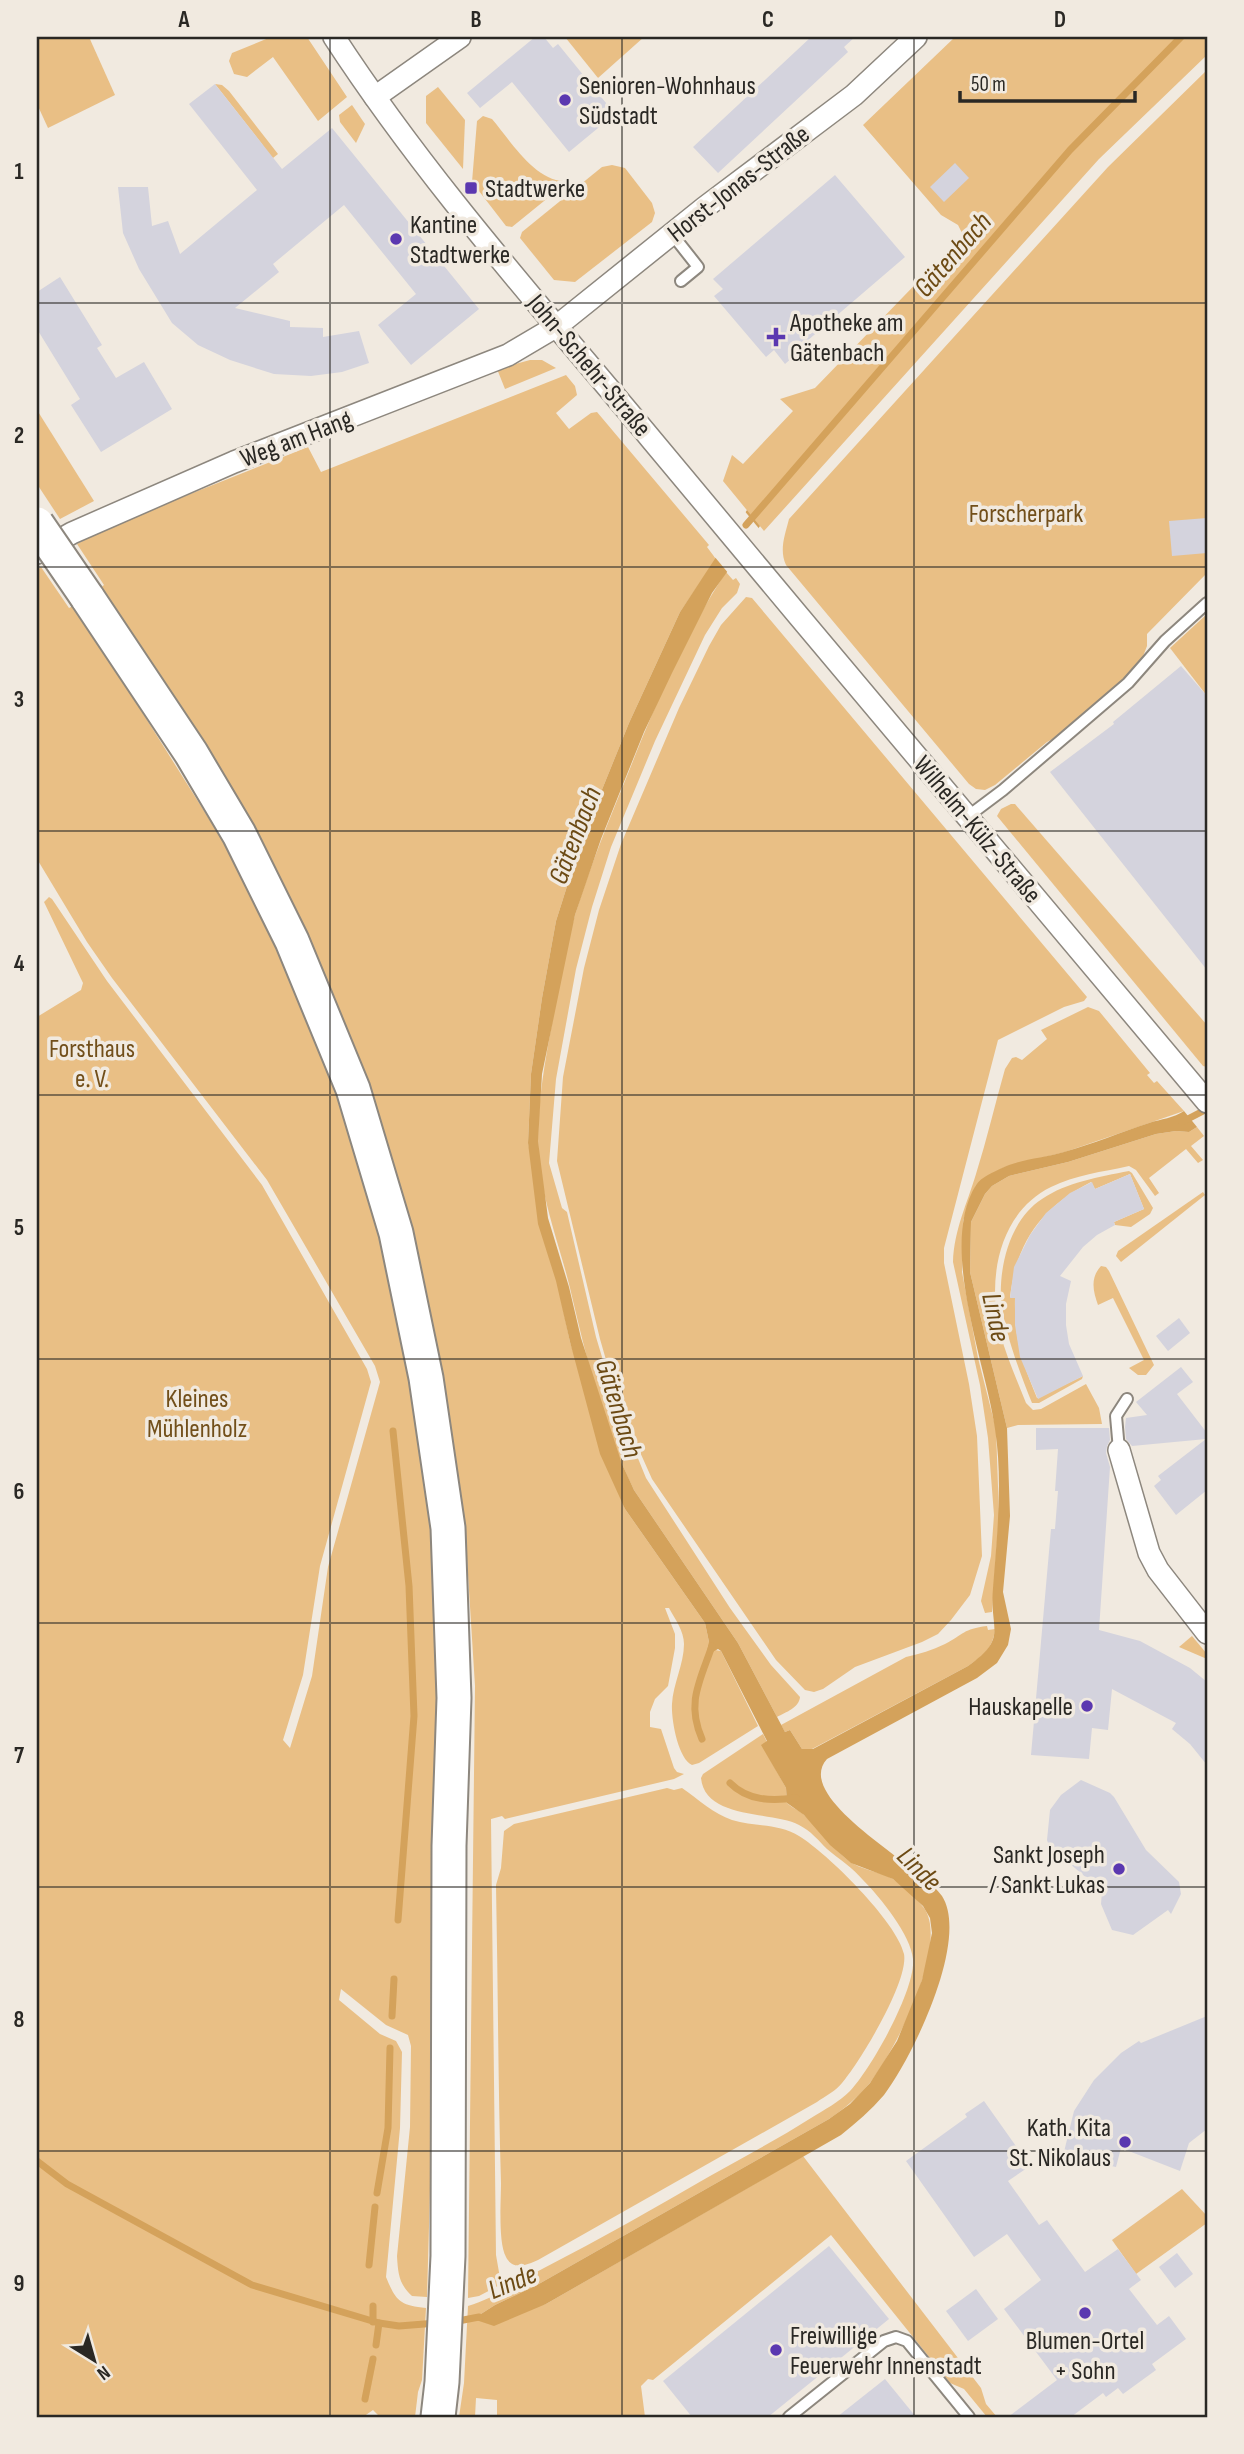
<svg xmlns="http://www.w3.org/2000/svg" width="1244" height="2454" viewBox="0 0 1244 2454" font-family="'Sofia Sans Condensed',sans-serif">
  <rect width="100%" height="100%" fill="#f1eae0"/>
  <!-- green -->
  <g fill="#e9bf85">
    <polygon points="37,37 89,37 115,95 48,128 37,104"/>
    <polygon points="271,37 307,37 347,97 318,121 273,57 247,77 234,74 229,61 232,53"/>
    <polygon points="565,37 644,37 598,78"/>
    <polygon points="955,37 1207,37 1207,55 1099,159 764,531 723,481 732,455 743,464 793,411 780,399 815,388 963,235 958,225 941,215 863,125"/>
    <path d="M1207 70V573L1147 634V646L1142 659 1132 672 1066 732 1047 742 995 785 985 790 976 789 969 784 786 565C779 550 785 535 789 519L1108 167Z"/>
    <polygon points="215,84 222,85 229,91 278,154 268,162 262,144"/>
    <polygon points="438,87 465,120 463,169 426,123 426,96"/>
    <polygon points="352,105 365,124 356,143 340,122 339,115"/>
    <path d="M483 116 492 119C510 140 534 180 564 181L565 184 512 227 506 226 472 182 477 121Z"/>
    <polygon points="612,165 625,168 652,203 655,213 652,222 575,282 554,280 520,238 522,232 602,167"/>
    <polygon points="530,360 542,360 556,368 505,389 497,369"/>
    <path d="M566 375 575 386 577 395 556 413 569 429 591 413 597 412 709 545 707 547 716 559 680 612 629 723 582 839 556 921 542 998 531 1074 528 1143 570 1342 625 1509 705 1623 709 1642 715 1650 721 1651 758 1726 699 1763 692 1765C678 1759 671 1719 672 1704 673 1684 684 1664 684 1644 684 1631 675 1619 669 1608H665L675 1634V1648L668 1686 655 1699 650 1712V1727L661 1729 674 1768 677 1772 684 1774 674 1779 505 1819 502 1816 491 1819 496 2255 500 2278 498 2286 479 2296 468 2298 475 1686 465 1527 443 1377 408 1225 252 826 204 743 99 589 104 585 77 544 115 524 308 447 321 472Z"/>
    <polygon points="37,410 94,501 60,519 37,484"/>
    <path d="M41 567 69 608 75 605 221 838 276 945 338 1090 381 1237 414 1384 433 1531 438 1695 432 1855 431 2155 427 2297 412 2296C399 2284 398 2274 397 2256L410 2127 411 2046 408 2035 386 2025 341 1989 339 2000 380 2034 396 2041 402 2052 400 2128 386 2277C396 2301 399 2305 426 2308L422 2380 418 2392 415 2417H380L373 2410 363 2417H37V1017L81 990 83 983 44 902 49 897 52 899 107 981 262 1185 367 1369 371 1382 320 1566 303 1675 283 1740 290 1748 312 1676 328 1567 380 1382 375 1366 267 1180 112 978 87 942 37 859V570Z"/>
    <path d="M726 572 733 580 736 578 740 584 737 593 722 608 705 635 655 741 611 847 592 907 576 969 556 1079 549 1163 562 1208 567 1212 596 1337 617 1407 646 1478 730 1608 771 1665 800 1697C799 1708 786 1712 777 1717L738 1643 634 1490C603 1427 586 1356 570 1288 558 1239 538 1191 538 1139 538 1100 545 1062 552 1023 559 987 565 950 575 915 590 866 610 818 629 771 656 703 686 633 726 572Z"/>
    <polygon points="746,597 752,598 1087,997 1084,1001 1064,1007 998,1040 944,1248 944,1263 969,1384 977,1436 982,1556 970,1595 951,1620 938,1634 922,1642 855,1667 823,1689 814,1692 805,1690 776,1660 652,1479 619,1405 600,1339 557,1161 563,1077 584,968 599,910 621,844 679,708 709,646 721,625"/>
    <polygon points="1207,614 1207,696 1170,648"/>
    <polygon points="1011,804 1015,804 1207,1025 1207,1067 1203,1066 997,816 1001,809"/>
    <path d="M1088 1007 1099 1011 1150 1073 1147 1075 1154 1083 1157 1081 1184 1111 1065 1152 1005 1167 986 1177 976 1185 963 1221 962 1272 978 1358 996 1429 999 1515 992 1612 985 1613 981 1601 991 1556 994 1515 988 1438 980 1385 953 1262C954 1230 967 1204 976 1174 987 1139 995 1104 1005 1069L1012 1058 1016 1057 1022 1060 1047 1039 1041 1030Z"/>
    <path d="M1197 1127 1204 1136 1191 1146 1203 1160 1198 1163 1186 1149 1149 1178 1159 1193 1155 1196 1136 1170 1129 1166C1102 1172 1075 1175 1051 1187 998 1213 987 1280 1000 1332 1006 1356 1017 1380 1026 1403L1033 1410 1041 1409 1086 1384 1099 1408 1102 1424 1018 1425 1007 1428 970 1272 971 1222 985 1194 992 1186 1009 1176 1068 1162 1156 1134 1176 1131 1189 1132Z"/>
    <path d="M1129 1171 1132 1173 1153 1208 1150 1214 1131 1227 1115 1225 1114 1222 1144 1209 1130 1174 1095 1189 1091 1182C1041 1208 1017 1241 1010 1297L1015 1298C1014 1340 1022 1361 1037 1398L1083 1376 1082 1379 1039 1403H1032C1020 1373 1004 1331 1001 1300 999 1264 1011 1219 1042 1199 1067 1182 1099 1177 1129 1171Z"/>
    <polygon points="1203,1192 1205,1195 1121,1262 1116,1256 1118,1251"/>
    <path d="M1101 1266 1106 1267 1109 1271 1154 1365 1146 1375H1138L1129 1368 1144 1360 1113 1298 1098 1305C1093 1291 1090 1278 1101 1266Z"/>
    <path d="M987 1626 988 1630 995 1629C993 1648 983 1656 968 1666L812 1749H802L790 1730 785 1732 781 1725 906 1657C920 1654 932 1650 945 1644 964 1634 963 1629 987 1626Z"/>
    <polygon points="1192,1636 1207,1654 1207,1659 1179,1647"/>
    <path d="M763 1734 767 1742 762 1745 786 1788 787 1803C792 1808 799 1810 804 1815 821 1829 831 1848 849 1861 861 1870 879 1871 893 1879 903 1886 917 1899 924 1908 950 1945 894 2053 869 2084 857 2098 844 2109 829 2119L537 2285 495 2305 473 2319 546 2304 803 2156 981 2388 986 2404 997 2417H987L964 2389 950 2383 831 2235 653 2380 648 2379 641 2386 645 2417H497V2400L476 2398 475 2417H459L464 2383 468 2306C495 2298 519 2281 544 2268 600 2239 655 2208 710 2176 744 2157 778 2139 811 2118 824 2110 839 2102 850 2091 871 2069 916 1989 913 1959 911 1935 880 1897 863 1880 853 1868 839 1859 827 1849 818 1840 811 1831 799 1825 773 1811 705 1820 701 1778L703 1774Z"/>
    <path d="M667 1788 674 1790 682 1788C698 1799 714 1814 732 1820 754 1827 778 1823 799 1836 827 1853 897 1922 904 1954 909 1981 860 2062 842 2083 836 2091 825 2096 817 2102L538 2260C527 2265 513 2271 506 2257 498 2242 501 2202 501 2183 498 2084 498 1984 496 1885L501 1868 504 1831 514 1824Z"/>
    <polygon points="1182,2189 1207,2216 1207,2223 1136,2274 1112,2240"/>
  </g>
  <!-- water -->
  <path fill="#d4a25b" d="M747 510 760 526 712 593 672 673 644 732 601 839 575 915 542 1074 538 1141 548 1218 569 1287 581 1338 622 1464 634 1490 738 1643 785 1732 790 1730 802 1749H813L968 1666C1009 1637 989 1630 993 1588 997 1537 1003 1480 995 1429 986 1363 938 1246 976 1185 981 1177 994 1172 1002 1168 1021 1159 1044 1158 1064 1152 1093 1144 1121 1132 1149 1123 1161 1119 1174 1118 1184 1111L1197 1127 1189 1132 1176 1131 1156 1134 1068 1162 1009 1176 992 1186 985 1194 971 1222 970 1272 1007 1428 1010 1516 1003 1592 1011 1629 1008 1645 997 1663 977 1678 827 1759C791 1799 925 1868 942 1896 970 1940 912 2058 884 2095 871 2110 856 2123 841 2135L546 2304 494 2326 473 2319 495 2305 537 2285 829 2119 850 2104 870 2083 897 2041 922 1980 932 1933 930 1918 923 1906 893 1879 851 1863 830 1845 804 1815 787 1803 786 1788 761 1745 767 1741 721 1651 718 1649 709 1654 707 1651 709 1642 705 1623 625 1509 600 1454 570 1342 556 1281 538 1224 528 1143 531 1074 542 998 556 921 582 839 629 723 680 612Z"/>
  <!-- pier -->
  <polygon fill="#f1eae0" points="743,509 761,531 729,574 714,556"/>
  <g fill="none" stroke-linecap="round" stroke-linejoin="round">
    <!-- stream -->
    <g stroke="#d4a25b" stroke-width="7">
      <polyline points="746,525 1070,150 1181,37"/>
      <polyline points="1182,1122 1207,1109"/>
      <polyline points="393,1431 409,1586 414,1716 398,1920"/>
      <path d="M702 1739C686 1703 700 1681 712 1646"/>
      <path d="M730 1783C748 1801 771 1801 796 1798"/>
      <polyline points="392,2016 394,1979"/>
      <polyline points="37,2161 67,2184 252,2285 379,2323 399,2326 437,2323"/>
      <polyline points="377,2193 388,2128 390,2048"/>
      <polyline points="369,2265 375,2207"/>
      <polyline points="373,2322 373,2306"/>
      <polyline points="453,2322 479,2317"/>
      <polyline points="376,2345 379,2323"/>
      <polyline points="365,2399 373,2359"/>
    </g>
  </g>
  <!-- building -->
  <g fill="#d4d3dd">
    <polygon points="535,37 544,37 553,48 558,44 615,114 569,152 512,82 480,108 467,93"/>
    <polygon points="811,37 855,37 844,47 848,52 718,173 693,147"/>
    <polygon points="215,84 282,169 332,128 479,309 411,365 378,325 416,294 344,205 273,264 279,272 235,308 290,321 290,327 323,328 323,337 359,331 369,363 342,372 311,376 274,374 230,360 198,345 172,323 139,269 123,233 118,187 148,187 152,226 168,221 180,254 257,190 189,104"/>
    <polygon points="955,163 969,178 944,202 930,187"/>
    <polygon points="835,175 905,257 807,341 809,343 785,364 774,350 766,357 714,296 723,289 713,279"/>
    <polygon points="60,277 102,345 97,348 116,378 144,362 172,409 101,452 71,405 80,399 37,329 37,292"/>
    <polygon points="1207,518 1207,553 1172,556 1169,521"/>
    <polygon points="1181,666 1207,696 1207,970 1050,772 1114,724 1113,722"/>
    <polygon points="1130,1174 1144,1209 1114,1222 1115,1225 1097,1235 1083,1247 1060,1276 1071,1281 1066,1304 1066,1325 1069,1344 1083,1376 1038,1399 1020,1357 1015,1325 1015,1298 1010,1298 1014,1267 1030,1235 1046,1213 1070,1193 1092,1182 1095,1189"/>
    <polygon points="1179,1318 1190,1333 1168,1351 1156,1336"/>
    <polygon points="1181,1367 1193,1382 1177,1394 1207,1433 1207,1490 1176,1515 1154,1486 1161,1480 1158,1476 1206,1439 1132,1446 1126,1439 1125,1427 1126,1418 1147,1415 1136,1402"/>
    <polygon points="1036,1428 1109,1428 1110,1440 1107,1446 1106,1453 1110,1467 1099,1630 1140,1641 1190,1668 1207,1682 1207,1765 1190,1744 1172,1729 1176,1723 1112,1689 1108,1730 1092,1728 1089,1759 1031,1755 1051,1529 1055,1529 1058,1491 1055,1491 1058,1449 1036,1450"/>
    <polygon points="1081,1780 1110,1793 1114,1797 1146,1850 1179,1882 1181,1894 1171,1914 1168,1910 1133,1935 1112,1930 1101,1904 1102,1891 1049,1846 1047,1840 1050,1810 1061,1795"/>
    <polygon points="1207,2016 1207,2129 1189,2143 1180,2171 1121,2148 1116,2167 1063,2156 1074,2111 1094,2080 1121,2053 1139,2041 1141,2043"/>
    <polygon points="984,2101 1030,2166 1008,2181 1039,2225 1047,2220 1085,2272 1118,2249 1141,2280 1129,2289 1157,2325 1169,2316 1186,2339 1152,2364 1156,2370 1123,2394 1118,2388 1106,2397 1103,2393 1071,2417 1008,2417 1057,2380 1004,2309 1041,2280 1007,2234 974,2257 906,2161 967,2117 965,2114"/>
    <polygon points="829,2246 889,2319 768,2417 692,2417 663,2381"/>
    <polygon points="1177,2253 1193,2274 1175,2288 1159,2267"/>
    <polygon points="976,2289 998,2319 968,2341 946,2311"/>
    <polygon points="885,2379 916,2417 837,2417"/>
  </g>
  <g fill="none" stroke-linecap="round" stroke-linejoin="round">
    <!-- lane casing -->
    <g stroke="#8d877e" stroke-width="14">
      <g id="lane">
        <polyline points="672,234 698,267 681,281"/>
        <polyline points="967,817 1003,790 1128,683 1165,641 1207,603"/>
        <polyline points="1119,1450 1116,1416 1127,1399"/>
        <polyline points="789,2417 884,2341 896,2337 907,2341 969,2417"/>
      </g>
    </g>
    <!-- street casing -->
    <g stroke="#8d877e" stroke-width="24">
      <g id="street">
        <path d="M334 37C427 180 542 308 651 439 835 661 1022 880 1207 1102"/>
        <polyline points="375,97 460,37"/>
        <polyline points="37,553 72,533 234,462 508,355 557,326 704,208 854,95 916,37"/>
        <polyline points="1119,1450 1149,1553 1158,1570 1207,1633"/>
      </g>
    </g>
    <!-- primary casing -->
    <g stroke="#8d877e" stroke-width="37">
      <polyline id="primary" points="87,597 191,753 239,834 292,941 353,1089 396,1233 426,1378 448,1528 454,1698 449,1846 448,2256 442,2382 438,2417"/>
    </g>
    <!-- lane -->
    <use href="#lane" stroke="#fff" stroke-width="10"/>
    <!-- street -->
    <use href="#street" stroke="#fff" stroke-width="21"/>
    <!-- primary -->
    <use href="#primary" stroke="#fff" stroke-width="33"/>
    <!-- primary-bridge casing -->
    <g stroke="#8d877e" stroke-width="37" stroke-linecap="butt">
      <polyline id="primary-bridge" points="37,524 87,597"/>
    </g>
    <!-- primary-bridge -->
    <use href="#primary-bridge" stroke="#fff" stroke-width="33"/>
  </g>
  <!-- grid -->
  <path fill="none" stroke="#2a2824" stroke-width="2" stroke-opacity="0.55" d="M330 37V2417M622 37V2417M914 37V2417M37 303H1207M37 567H1207M37 831H1207M37 1095H1207M37 1359H1207M37 1623H1207M37 1887H1207M37 2151H1207"/>
  <!-- markers -->
  <g fill="#5b38b0" stroke="#f1eae0" stroke-width="2.5">
    <circle cx="565" cy="100" r="7"/>
    <rect x="464" y="181" width="14" height="14" rx="3.5"/>
    <circle cx="396" cy="239" r="7"/>
    <path d="M772.5 326.5h7v7h7v7h-7v7h-7v-7h-7v-7h7z"/>
    <circle cx="1087" cy="1706" r="7"/>
    <circle cx="1119" cy="1869" r="7"/>
    <circle cx="1125" cy="2142" r="7"/>
    <circle cx="1085" cy="2313" r="7"/>
    <circle cx="776" cy="2350" r="7"/>
  </g>
  <g text-anchor="middle" stroke-width="7" stroke-linejoin="round" paint-order="stroke">
    <!-- poi labels -->
    <g font-size="26" fill="#2a2824" stroke="#f1eae0" text-anchor="start">
      <text x="579" y="94">Senioren-Wohnhaus<tspan x="579" dy="30">Südstadt</tspan></text>
      <text x="485" y="197">Stadtwerke</text>
      <text x="410" y="233">Kantine<tspan x="410" dy="30">Stadtwerke</tspan></text>
      <text x="790" y="331">Apotheke am<tspan x="790" dy="30">Gätenbach</tspan></text>
      <text x="1073" y="1715" text-anchor="end">Hauskapelle</text>
      <text x="1105" y="1863" text-anchor="end">Sankt Joseph<tspan x="1105" dy="30">/ Sankt Lukas</tspan></text>
      <text x="1111" y="2136" text-anchor="end">Kath. Kita<tspan x="1111" dy="30">St. Nikolaus</tspan></text>
      <text x="790" y="2344">Freiwillige<tspan x="790" dy="30">Feuerwehr Innenstadt</tspan></text>
      <text x="1085" y="2349" text-anchor="middle">Blumen-Ortel<tspan x="1085" dy="30">+ Sohn</tspan></text>
    </g>
    <!-- street labels -->
    <g font-size="26" fill="#2a2824" stroke="#f1eae0">
      <text transform="translate(738 183) rotate(-38)" y="9">Horst-Jonas-Straße</text>
      <text transform="translate(590 365) rotate(50)" y="9">John-Schehr-Straße</text>
      <text transform="translate(296 438) rotate(-21)" y="9">Weg am Hang</text>
      <text transform="translate(978 829) rotate(50)" y="9">Wilhelm-Külz-Straße</text>
    </g>
    <!-- park labels -->
    <g font-size="26" fill="#724f1a" stroke="#f1eae0">
      <text x="1026" y="522">Forscherpark</text>
      <text x="92" y="1057">Forsthaus<tspan x="92" dy="30">e. V.</tspan></text>
      <text x="197" y="1407">Kleines<tspan x="197" dy="30">Mühlenholz</tspan></text>
    </g>
    <!-- water labels -->
    <g font-size="28" font-style="italic" fill="#6c4a14" stroke="#f1eae0">
      <text transform="translate(952 254) rotate(-49)" y="10">Gätenbach</text>
      <text transform="translate(574 835) rotate(-69)" y="10">Gätenbach</text>
      <text transform="translate(997 1317) rotate(78)" y="10">Linde</text>
      <text transform="translate(620 1408) rotate(73)" y="10">Gätenbach</text>
      <text transform="translate(920 1868) rotate(45)" y="10">Linde</text>
      <text transform="translate(512 2281) rotate(-22)" y="10">Linde</text>
    </g>
  </g>
  <!-- border -->
  <rect width="1244" height="2454" fill="none" stroke="#f1eae0" stroke-width="77"/>
  <!-- north arrow -->
  <g transform="translate(94 2360) rotate(143)" stroke="#f1eae0" stroke-width="5" paint-order="stroke">
  <path d="M0-5L12 26L0 18L-12 26Z" fill="#2a2824"/>
  <text y="-10" font-size="19" font-weight="bold" text-anchor="middle" fill="#2a2824">N</text>
  </g>
  <!-- scale -->
  <path d="M960 91v10h175v-10" fill="none" stroke="#2a2824" stroke-width="3.5"/>
  <text x="971" y="91" font-size="21" fill="#2a2824" stroke="#f1eae0" stroke-width="5" paint-order="stroke">50 m</text>
  <rect x="38" y="38" width="1168" height="2378" fill="none" stroke="#2a2824" stroke-width="2.5"/>
  <g font-size="23" text-anchor="middle" font-weight="bold" fill="#2a2824">
    <text x="184" y="27">A</text>
    <text x="476" y="27">B</text>
    <text x="768" y="27">C</text>
    <text x="1060" y="27">D</text>
    <text x="19" y="179">1</text>
    <text x="19" y="443">2</text>
    <text x="19" y="707">3</text>
    <text x="19" y="971">4</text>
    <text x="19" y="1235">5</text>
    <text x="19" y="1499">6</text>
    <text x="19" y="1763">7</text>
    <text x="19" y="2027">8</text>
    <text x="19" y="2291">9</text>
  </g>
</svg>
